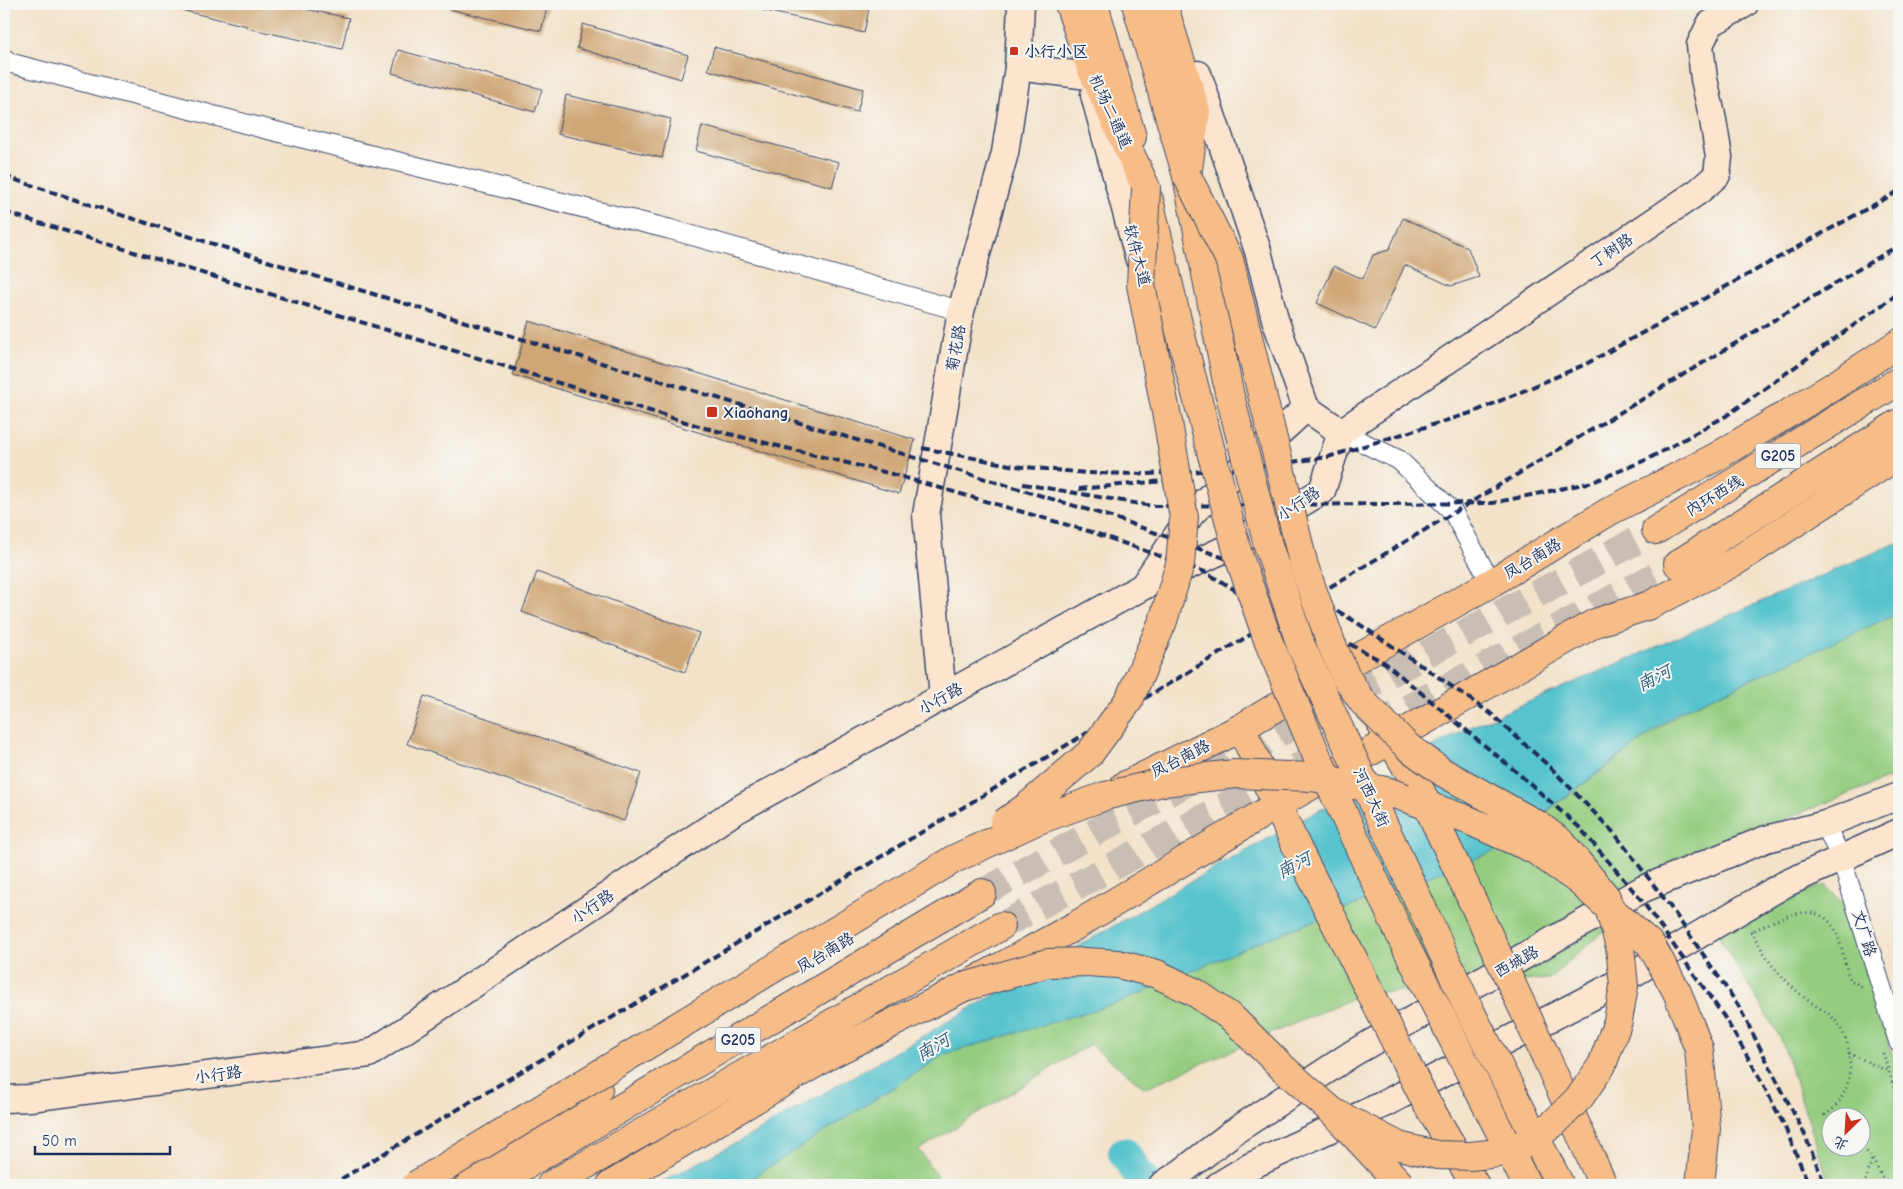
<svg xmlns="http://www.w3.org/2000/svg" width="1903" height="1189" viewBox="0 0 1903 1189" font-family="'Comic Neue','LXGW WenKai TC',sans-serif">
  <rect width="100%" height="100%" fill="#f6f6f2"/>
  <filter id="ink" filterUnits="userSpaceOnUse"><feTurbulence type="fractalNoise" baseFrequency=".02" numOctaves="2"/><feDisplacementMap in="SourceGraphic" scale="10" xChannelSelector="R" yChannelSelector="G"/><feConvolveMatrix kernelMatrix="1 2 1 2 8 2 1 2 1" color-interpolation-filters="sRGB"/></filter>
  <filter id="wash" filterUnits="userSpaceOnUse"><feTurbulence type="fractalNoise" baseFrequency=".0096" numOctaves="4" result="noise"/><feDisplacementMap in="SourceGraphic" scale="20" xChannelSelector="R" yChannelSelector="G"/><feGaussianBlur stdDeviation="1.12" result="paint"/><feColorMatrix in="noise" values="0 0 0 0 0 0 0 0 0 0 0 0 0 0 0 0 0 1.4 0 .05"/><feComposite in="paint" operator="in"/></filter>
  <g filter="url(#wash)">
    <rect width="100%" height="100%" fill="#f3e2c9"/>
    <!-- green -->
    <g fill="#95cd80" stroke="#587e6f" fill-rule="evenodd">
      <polygon points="1899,613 1899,774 1686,858 1549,979 1363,994 1145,1088 1090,1044 919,1150 943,1185 741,1185 945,1054 1120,1002 1259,942 1492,852 1685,709"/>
      <path d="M1825 885 1848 909 1899 1077V1185H1830L1781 1039 1712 925ZM1830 1116H1860V1146H1830Z"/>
    </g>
    <!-- water -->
    <polygon fill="#56c3cd" stroke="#387996" points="1899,542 1899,613 1680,711 1492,852 1259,942 1120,1002 945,1054 741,1185 656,1185 753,1134 1188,883 1466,729"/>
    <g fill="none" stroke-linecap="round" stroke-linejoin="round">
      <!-- river -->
      <polyline stroke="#56c3cd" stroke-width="32" points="1124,1153 1146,1185"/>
    </g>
    <g id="blocks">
      <!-- building -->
      <g fill="#cfa674">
        <polygon points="178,4 281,4 349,18 342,49 247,28 247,26 177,9"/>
        <polygon points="450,4 548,4 541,31 449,9"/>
        <polygon points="763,4 850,4 869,8 864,33 762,10"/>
        <polygon points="583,24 688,55 681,79 577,48"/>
        <polygon points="714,47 863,89 857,112 708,70"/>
        <polygon points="398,50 542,89 535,112 392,73"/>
        <polygon points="566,95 671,119 662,158 558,134"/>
        <polygon points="702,126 839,162 832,187 696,151"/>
        <polygon points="1403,218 1468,248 1479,277 1451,286 1405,265 1375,330 1317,303 1334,266 1363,279 1373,255 1389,250"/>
        <polygon points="529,321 915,440 899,494 513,375"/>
        <polygon points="537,572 699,633 685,672 522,612"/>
        <polygon points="424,696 641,773 624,821 407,744"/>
      </g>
    </g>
  </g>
  <g filter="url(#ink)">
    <use href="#blocks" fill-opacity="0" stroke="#3b4a6e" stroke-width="1"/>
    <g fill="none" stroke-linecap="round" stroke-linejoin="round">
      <!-- highway-tunnel -->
      <g stroke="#c8beb4" stroke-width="28" stroke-dasharray="28 14" stroke-linecap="butt">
        <polyline points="982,893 1656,530"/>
        <polyline points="1001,926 1678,564"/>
      </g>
      <!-- street casing -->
      <g stroke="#3b4a6e" stroke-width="21">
        <g id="street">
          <polyline points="4,58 10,63 266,129 669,229 961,311"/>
          <polyline points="1341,432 1399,460 1453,512 1491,583"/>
          <polyline points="1825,824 1841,858 1899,1043"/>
        </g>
      </g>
      <!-- secondary casing -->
      <g stroke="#3b4a6e" stroke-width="29">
        <g id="secondary">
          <polyline points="1018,67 1088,76"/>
          <polyline points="1198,74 1258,251 1275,319 1306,408 1341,432"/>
          <polyline points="1094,95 1139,260"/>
          <polyline points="1341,432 1699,191 1717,175 1719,157 1713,120 1704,79 1700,45 1710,24 1745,4"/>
          <polyline points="1143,586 1192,513 1306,408"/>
          <polyline points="943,697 926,515 961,311 1005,153 1018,67 1021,4"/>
          <polyline points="4,1099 30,1098 369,1054 735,811 1142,587 1223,550 1322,491 1341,432"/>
          <polyline points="1162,1185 1183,1171 1232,1133 1353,1053 1643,889 1766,839 1825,824 1899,796"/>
          <polyline points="1219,1185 1249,1167 1386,1103 1607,989 1785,884 1899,832"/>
        </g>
      </g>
      <!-- primary casing -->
      <g stroke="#3b4a6e" stroke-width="30">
        <g id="primary">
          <polyline points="1094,4 1132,137"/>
          <polyline points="1136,4 1187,176 1229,392"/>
          <polyline points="1149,200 1178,324 1212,455"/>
          <polyline points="1382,726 1421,792"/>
          <polyline points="1241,728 1298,850"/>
          <polyline points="1124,786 1241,728 1349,663 1491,583 1610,511 1716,457 1832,387 1899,343"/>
          <polyline points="1546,1057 1603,1185"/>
          <polyline points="1426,1102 1475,1185"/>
          <polyline points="469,1185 571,1106 598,1090"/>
          <polyline points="611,1185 831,1054 964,987 1075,926 1277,805 1595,623 1650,605 1736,561 1899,455"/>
        </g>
      </g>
      <!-- highway casing -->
      <g stroke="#3b4a6e" stroke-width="30">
        <g id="highway">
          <polyline points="1069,4 1091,68 1146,188"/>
          <polyline points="1163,4 1196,111 1187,176"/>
          <polyline points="1656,530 1899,381"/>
          <polyline points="1678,564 1899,423"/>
          <polyline points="492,1185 982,893"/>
          <polyline points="551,1185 1001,926"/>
        </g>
      </g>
      <!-- path -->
      <g stroke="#3b4a6e" stroke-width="3" stroke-dasharray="1 4" stroke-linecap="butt">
        <path d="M1751 931C1759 944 1766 959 1776 970 1787 982 1799 994 1813 1004 1819 1008 1829 1013 1834 1019 1857 1045 1856 1096 1825 1115L1830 1119"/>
        <path d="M1750 932C1774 922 1815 896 1834 928 1840 937 1846 968 1850 980L1863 987"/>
        <polyline points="1849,1053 1889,1072"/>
        <polyline points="1883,1053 1899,1104"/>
        <polyline points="1860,1144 1872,1158 1886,1185"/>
        <polyline points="1863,1185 1867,1177 1872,1158"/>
      </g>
      <!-- street -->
      <use href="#street" stroke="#fff" stroke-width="19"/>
      <!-- secondary -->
      <use href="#secondary" stroke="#fce5cf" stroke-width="26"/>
      <!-- primary -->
      <use href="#primary" stroke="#f7bd88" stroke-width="28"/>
      <!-- highway -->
      <use href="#highway" stroke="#f7bd88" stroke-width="28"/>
      <!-- rail -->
      <g stroke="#1b2f5e" stroke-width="4" stroke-dasharray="8 4" stroke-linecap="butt">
        <polyline points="4,176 115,213 350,287 1115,518 1241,564 1301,589 1356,622 1431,672 1490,713 1551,768 1615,834 1669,905 1738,1005 1804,1133 1825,1185"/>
        <polyline points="4,212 705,428 892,474 1095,533 1205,572 1259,604 1325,631 1385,663 1519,774 1579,827 1643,902 1725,1018 1756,1071 1784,1125 1809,1185"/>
        <polyline points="922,448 1015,466 1086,473 1146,474 1241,469 1328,457 1474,412 1586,364 1899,191"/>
        <polyline points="1023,484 1152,506 1493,503 1593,482 1648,459 1726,416 1899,293"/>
        <polyline points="1079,489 1184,479"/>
        <polyline points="331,1185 754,933 1899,245"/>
      </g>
      <!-- primary-bridge casing -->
      <g stroke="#3b4a6e" stroke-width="30" stroke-linecap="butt">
        <g id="primary-bridge">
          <polyline points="1229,392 1268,545 1301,646 1467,1005 1560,1185"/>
          <polyline points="1212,455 1238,554 1269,643 1319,761 1403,941 1527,1185"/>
          <polyline points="1421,792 1546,1057"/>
          <polyline points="1298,850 1426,1102"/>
        </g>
      </g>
      <!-- highway-bridge casing -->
      <g stroke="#3b4a6e" stroke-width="30" stroke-linecap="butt">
        <g id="highway-bridge">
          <polyline points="1187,176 1229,259 1304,566 1331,643 1346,677 1362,701 1408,747 1444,773 1538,825 1562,843 1606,897 1620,947 1624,986 1618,1021 1602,1065 1580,1097 1554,1123 1527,1143 1498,1153 1471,1156 1437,1155 1399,1146 1333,1112"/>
          <polyline points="1004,823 1029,805 1090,753 1129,700 1163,621 1180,564 1184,518 1168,422 1141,285 1146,188"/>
          <polyline points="964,987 1048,963 1086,962 1118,964 1157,974 1196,993 1232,1018 1283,1068 1333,1112 1401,1185"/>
          <polyline points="416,1185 954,859 1036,821 1105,796 1163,782 1235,774 1313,777 1386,791 1468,820 1535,850 1579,881 1651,945 1677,992 1699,1049 1706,1129 1700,1185"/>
        </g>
      </g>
      <!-- primary-bridge -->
      <use href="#primary-bridge" stroke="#f7bd88" stroke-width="28"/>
      <!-- highway-bridge -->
      <use href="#highway-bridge" stroke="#f7bd88" stroke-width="28"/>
    </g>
  </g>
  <!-- markers -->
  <g fill="#c8321e" stroke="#f6f6f2" stroke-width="2">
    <rect x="1009" y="46" width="10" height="10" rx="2.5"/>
    <rect x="706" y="406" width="12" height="12" rx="2.5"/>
  </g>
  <g text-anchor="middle" stroke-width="4" stroke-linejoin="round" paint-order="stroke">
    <!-- shield labels -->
    <g fill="#f6f6f2" stroke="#5d6b8a" stroke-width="1">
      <rect x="1755.5" y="443.5" width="45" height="25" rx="4"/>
      <rect x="715.5" y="1027.5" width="45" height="25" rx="4"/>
    </g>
    <g font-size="15" font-weight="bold" fill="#1b2f5e">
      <text x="1778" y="461">G205</text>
      <text x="738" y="1045">G205</text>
    </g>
    <!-- poi labels -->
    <g font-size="16" font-weight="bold" fill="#1b2f5e" stroke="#f6f6f2" text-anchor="start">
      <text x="1024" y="57">小行小区</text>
      <text x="723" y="418">Xiaohang</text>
    </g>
    <!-- street labels -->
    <g font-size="16" fill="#1b2f5e" stroke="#f6f6f2">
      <text transform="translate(1111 111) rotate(65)" y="6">机场二通道</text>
      <text transform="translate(1611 250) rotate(-34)" y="6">丁树路</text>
      <text transform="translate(1138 255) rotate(75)" y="6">软件大道</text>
      <text transform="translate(955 348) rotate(-80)" y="6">菊花路</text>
      <text transform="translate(1714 495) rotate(-31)" y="6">内环西线</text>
      <text transform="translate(1298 503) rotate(-34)" y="6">小行路</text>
      <text transform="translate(1532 558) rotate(-31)" y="6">凤台南路</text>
      <text transform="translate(940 698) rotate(-29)" y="6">小行路</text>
      <text transform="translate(1180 758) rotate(-27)" y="6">凤台南路</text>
      <text transform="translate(1372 797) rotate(65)" y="6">河西大街</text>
      <text transform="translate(592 906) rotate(-34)" y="6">小行路</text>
      <text transform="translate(1865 933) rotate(73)" y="6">文广路</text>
      <text transform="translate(825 952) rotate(-31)" y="6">凤台南路</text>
      <text transform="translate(1516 961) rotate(-29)" y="6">西城路</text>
      <text transform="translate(218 1074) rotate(-8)" y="6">小行路</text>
    </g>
    <!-- water labels -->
    <g font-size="18" font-style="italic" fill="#2d5b7f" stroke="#f6f6f2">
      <text transform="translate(1654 678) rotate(-27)" y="6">南河</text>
      <text transform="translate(1294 865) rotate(-27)" y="6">南河</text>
      <text transform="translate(933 1047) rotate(-30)" y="6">南河</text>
    </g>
  </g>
  <!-- margin -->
  <rect width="1903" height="1189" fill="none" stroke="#f6f6f2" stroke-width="20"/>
  <!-- north arrow -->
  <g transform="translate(1846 1132) rotate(205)"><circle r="24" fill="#f6f6f2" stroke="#9ea6b7"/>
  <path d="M0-4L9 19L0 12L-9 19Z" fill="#c8321e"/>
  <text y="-8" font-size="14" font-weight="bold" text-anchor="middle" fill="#1b2f5e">北</text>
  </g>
  <!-- scale -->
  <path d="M35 1146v8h135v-8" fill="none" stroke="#1b2f5e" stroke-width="2.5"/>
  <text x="42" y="1146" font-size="15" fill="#1b2f5e" stroke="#f6f6f2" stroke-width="4" paint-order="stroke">50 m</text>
</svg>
